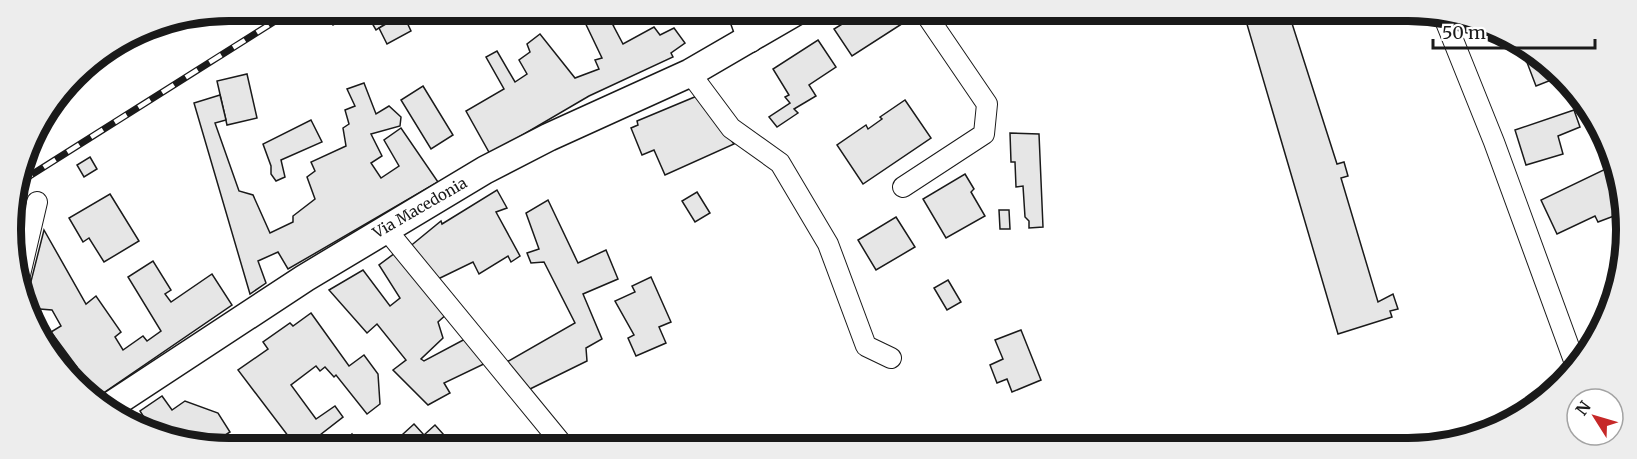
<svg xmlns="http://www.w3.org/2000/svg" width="1637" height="459" viewBox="0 0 1637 459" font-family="Merriweather,serif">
  <rect width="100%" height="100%" fill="#fff"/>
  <!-- building -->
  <g fill="#e6e6e6" stroke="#1a1a1a" stroke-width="1.5">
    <polygon points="323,11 347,11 350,15 333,25"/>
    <polygon points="365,11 406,11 376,30"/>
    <polygon points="580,12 639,12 613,25 623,44 654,27 660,35 674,28 685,43 671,53 673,57 589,96 490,154 466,111 504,89 486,57 497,51 515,82 527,74 519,60 530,52 527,44 540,34 575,78 599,69 595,60 602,58"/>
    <polygon points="860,13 907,13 911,18 852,56 834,29"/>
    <polygon points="953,13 979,13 961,24"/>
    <polygon points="403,14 411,31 387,44 379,28"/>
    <polygon points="1244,14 1289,14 1337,164 1344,162 1348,176 1341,178 1378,302 1393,294 1398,309 1390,311 1392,317 1338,334"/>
    <polygon points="177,21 178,27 167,29 166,23"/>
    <polygon points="818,40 836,67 809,85 816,96 794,109 798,113 777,127 769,117 790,103 785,97 789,95 773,69"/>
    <polygon points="1520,44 1529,47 1559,77 1536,86"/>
    <polygon points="247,74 257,118 227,125 217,81"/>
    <polygon points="364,83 376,114 389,106 401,117 400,126 371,134 382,156 371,163 381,178 399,166 384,140 401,128 438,182 288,269 278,252 258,261 266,283 250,294 194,103 220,95 226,120 215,123 239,191 253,195 270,233 293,222 293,216 315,199 307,177 315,171 311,162 346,146 343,128 349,124 345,110 355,106 347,89"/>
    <polygon points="423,86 453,135 431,149 401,100"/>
    <polygon points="697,96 734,144 665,175 654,150 642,155 631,128 638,125 637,121"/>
    <polygon points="905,100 931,138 863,184 837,145 866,125 868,129 882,119 880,117"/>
    <polygon points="1574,110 1580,127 1558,136 1563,154 1526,165 1515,130"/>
    <polygon points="311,120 322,142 281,160 285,177 276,181 271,174 271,166 263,144"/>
    <polygon points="1010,133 1039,134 1043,227 1029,228 1029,221 1025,217 1023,186 1016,187 1015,162 1011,162"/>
    <polygon points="1607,149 1622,186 1622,213 1598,222 1595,216 1557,234 1541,200 1610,167 1602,151"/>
    <polygon points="90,157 97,169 84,177 77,165"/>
    <polygon points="965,174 974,189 971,192 985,216 946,238 923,199"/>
    <polygon points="497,190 507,208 496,212 520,256 511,262 508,256 479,274 473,262 436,280 408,248 441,221 442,224"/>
    <polygon points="697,192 710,213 695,222 682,201"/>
    <polygon points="110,194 139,241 104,262 89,238 83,242 69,218"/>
    <polygon points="548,200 578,263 606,250 618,279 583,294 602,339 586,348 587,361 530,389 505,363 575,323 544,262 531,263 527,253 539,249 526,213"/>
    <polygon points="999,210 1009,210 1010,229 1000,229"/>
    <polygon points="896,217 915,247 876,270 858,240"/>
    <polygon points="44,230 86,304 96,296 121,332 115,337 123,350 143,336 147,341 161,331 128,277 153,261 171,290 165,294 171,302 212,274 232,305 96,398 67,373 77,367 51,332 61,326 52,310 27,308 25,305"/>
    <polygon points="395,253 449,312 438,322 443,338 421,359 424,361 467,338 488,362 444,383 450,393 428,405 393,370 406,360 377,324 367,333 329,290 363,270 390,306 400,298 379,265"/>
    <polygon points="651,277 671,322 659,327 666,343 636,356 628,338 634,335 615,301 635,292 632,286"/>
    <polygon points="948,280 961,302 947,310 934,288"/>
    <polygon points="311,313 349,366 364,355 378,374 380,404 367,414 336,375 334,377 325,367 320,371 316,366 291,385 316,419 335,406 343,417 307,445 295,445 238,370 268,349 263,342 290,323 293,326"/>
    <polygon points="1021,330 1041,380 1012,392 1007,379 997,383 990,365 1003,359 995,340"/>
    <polygon points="162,396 172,410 185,401 218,413 230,432 216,441 216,444 187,444 146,429 150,427 140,411"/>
    <polygon points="414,424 424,435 435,425 453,445 391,445"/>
    <polygon points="352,434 357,441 349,445 347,439"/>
    <polygon points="545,438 550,445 535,445"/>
  </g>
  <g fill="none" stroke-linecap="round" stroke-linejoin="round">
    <!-- minor casing -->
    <g stroke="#1a1a1a" stroke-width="22">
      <g id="minor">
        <polyline points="1443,15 1494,142 1576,366"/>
        <polyline points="690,73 731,128 780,163 828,244 866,346 891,358"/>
        <polyline points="903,187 984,134 987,104 925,13"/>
        <polyline points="385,228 563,445"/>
        <polyline points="19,279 37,202"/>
      </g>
    </g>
    <!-- tertiary casing -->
    <g stroke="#1a1a1a" stroke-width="27">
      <polyline id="tertiary" points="740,12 750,40"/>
    </g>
    <!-- secondary casing -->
    <g stroke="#1a1a1a" stroke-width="30">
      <polyline id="secondary" points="107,408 305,278 485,170 549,137 690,73 795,12"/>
    </g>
    <!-- minor -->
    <use href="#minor" stroke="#fff" stroke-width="20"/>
    <!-- tertiary -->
    <use href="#tertiary" stroke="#fff" stroke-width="24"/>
    <!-- secondary -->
    <use href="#secondary" stroke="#fff" stroke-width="27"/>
    <!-- rail casing -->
    <g stroke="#1a1a1a" stroke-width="7">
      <polyline id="rail" points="20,182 291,11"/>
    </g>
    <!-- rail -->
    <use href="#rail" stroke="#fff" stroke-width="4.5" stroke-dasharray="14" stroke-linecap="butt"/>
  </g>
  <g text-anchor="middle" stroke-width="4.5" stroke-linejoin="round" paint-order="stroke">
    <!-- street labels -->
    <g font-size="15" fill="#1a1a1a" stroke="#fff">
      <text transform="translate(420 208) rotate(-30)" y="5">Via Macedonia</text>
    </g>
  </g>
  <!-- crop -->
  <path d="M0 0H1637V459H0ZM229 21H1408A208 208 0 0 1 1616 229V230A208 208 0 0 1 1408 438H229A208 208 0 0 1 21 230V229A208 208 0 0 1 229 21Z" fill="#ededed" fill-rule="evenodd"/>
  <path fill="none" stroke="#1a1a1a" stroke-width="8" d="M229 21H1408A208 208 0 0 1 1616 229V230A208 208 0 0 1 1408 438H229A208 208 0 0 1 21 230V229A208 208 0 0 1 229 21Z"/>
  <!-- north arrow -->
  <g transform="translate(1595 417) rotate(307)"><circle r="28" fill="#ffffff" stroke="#a3a3a3" stroke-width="1.5"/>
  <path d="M0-4.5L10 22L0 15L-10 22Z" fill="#c62828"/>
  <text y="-9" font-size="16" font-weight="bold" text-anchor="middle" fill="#1a1a1a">N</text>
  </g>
  <!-- scale -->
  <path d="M1433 39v9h162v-9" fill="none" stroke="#1a1a1a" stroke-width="3"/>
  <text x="1442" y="39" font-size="18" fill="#1a1a1a" stroke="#ffffff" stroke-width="4.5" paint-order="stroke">50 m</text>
</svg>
